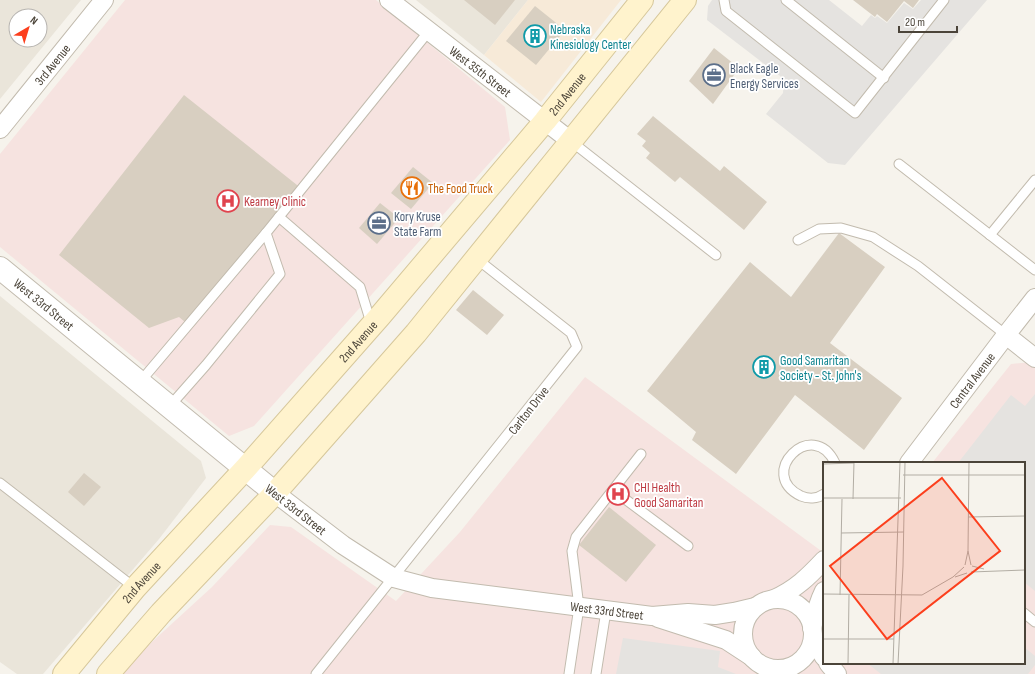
<svg xmlns="http://www.w3.org/2000/svg" width="1035" height="674" viewBox="0 0 1035 674" font-family="'Sofia Sans Condensed',sans-serif">
  <rect width="100%" height="100%" fill="#f6f3ec"/>
  <!-- residential -->
  <g fill="#eae5da" fill-rule="evenodd">
    <path d="M0 0H81L0 99ZM16 16H40V40H16Z"/>
    <polygon points="416,0 528,0 484,55"/>
    <polygon points="0,296 201,461 206,478 159,539 43,674 17,674 0,662"/>
  </g>
  <!-- commercial -->
  <polygon fill="#f7ead8" points="528,0 621,0 541,102 484,55"/>
  <!-- medical -->
  <g fill="#f6e3e0">
    <polygon points="125,0 376,0 505,107 510,140 254,426 229,436 0,247 0,154"/>
    <polygon points="1033,362 1035,364 1035,674 121,674 129,663 212,587 270,525 291,527 396,601 460,532 585,377 824,553 824,663 1024,663 1024,463 932,463 1011,364"/>
  </g>
  <!-- parking -->
  <g fill="#e5e3e0">
    <polygon points="712,0 829,0 862,26 871,15 875,18 877,16 887,23 904,3 913,9 921,0 987,0 845,165 828,163 766,114 783,93 784,79 707,20 708,6"/>
    <polygon points="1035,394 1035,591 1024,582 1024,463 958,463 1011,395 1025,406"/>
    <polygon points="623,638 720,651 718,667 736,674 616,674"/>
    <polygon points="1024,647 1035,656 1035,665 1028,674 881,674 867,663 1024,663"/>
  </g>
  <!-- building -->
  <g fill="#d8cfc1">
    <polygon points="464,0 515,0 495,25"/>
    <polygon points="853,0 919,0 913,8 904,1 887,22 877,14 875,17"/>
    <polygon points="535,6 565,30 536,65 506,41"/>
    <polygon points="714,48 739,68 713,104 689,81"/>
    <polygon points="184,95 302,189 191,327 179,317 149,328 59,255"/>
    <polygon points="653,116 720,171 724,166 767,202 744,230 680,177 675,182 646,158 650,153 642,146 646,141 637,134"/>
    <polygon points="413,167 433,183 411,209 391,193"/>
    <polygon points="380,203 399,218 377,244 359,228"/>
    <polygon points="839,233 885,267 830,343 902,398 864,450 795,395 736,474 692,440 696,432 647,391 750,262 791,297"/>
    <polygon points="473,290 504,315 487,335 456,310"/>
    <polygon points="84,473 101,487 84,506 68,492"/>
    <polygon points="609,507 656,545 626,582 579,545"/>
  </g>
  <g fill="none" stroke-linecap="round" stroke-linejoin="round">
    <!-- service casing -->
    <g stroke="#c2bbae" stroke-width="11">
      <g id="service">
        <polyline points="724,0 726,11 855,113 944,0"/>
        <polyline points="786,0 884,78"/>
        <polyline points="572,142 716,255"/>
        <polyline points="899,164 1035,270"/>
        <polyline points="279,217 360,287 371,323"/>
        <polyline points="990,235 1035,180"/>
        <polyline points="798,240 819,229 841,228 873,237 918,266 1006,335"/>
        <polyline points="140,382 266,233"/>
        <polyline points="169,407 206,365 280,274 266,233 429,31"/>
        <polyline points="0,483 135,588"/>
        <polyline points="613,490 688,546"/>
        <path d="M824 494C817 499 808 499 801 496 755 474 813 416 835 463"/>
        <polyline points="1024,613 1035,622"/>
        <polyline points="316,674 577,347 571,333 477,259"/>
        <polyline points="569,674 579,607 572,551 576,537 641,454"/>
        <polyline points="596,674 606,611"/>
      </g>
    </g>
    <!-- minor casing -->
    <g stroke="#c2bbae" stroke-width="20">
      <g id="minor">
        <path id="s1" d="M389 0 572 142"/>
        <path id="s2" d="M0 129 104 0"/>
        <polyline points="1006,335 1035,358"/>
        <path id="s3" d="M909 463 1006 335 1035 298"/>
        <path id="s4" d="M275 493 343 545 394 578 432 588 652 616 688 613 715 615 734 612 755 607"/>
        <path d="M774 599C796 589 808 577 824 560"/>
        <circle cx="778" cy="634" r="35"/>
        <polyline points="658,618 726,640 752,657"/>
        <path d="M812 628C815 615 818 603 824 591"/>
        <polyline points="813,638 824,657"/>
        <polyline points="828,663 837,674"/>
      </g>
    </g>
    <!-- tertiary casing -->
    <g stroke="#c2bbae" stroke-width="24">
      <g id="tertiary">
        <path id="s5" d="M0 268 275 493"/>
      </g>
    </g>
    <!-- secondary casing -->
    <g stroke="#d6c79b" stroke-width="24">
      <g id="secondary">
        <path id="s6" d="M64 674 135 588 245 469 380 316 545 121 642 0"/>
        <polyline points="108,674 161,613 275,493 416,333 685,0"/>
      </g>
    </g>
    <!-- service -->
    <use href="#service" stroke="#fff" stroke-width="9"/>
    <!-- minor -->
    <use href="#minor" stroke="#fff" stroke-width="18"/>
    <!-- tertiary -->
    <use href="#tertiary" stroke="#fff" stroke-width="22"/>
    <!-- secondary -->
    <use href="#secondary" stroke="#fff3cd" stroke-width="22"/>
  </g>
  <!-- icons -->
  <defs>
    <g id="building-ring" transform="scale(1.15)"><circle r="9.5" fill="#fff" stroke="#0f9aa8" stroke-width="1.5"/><path d="M-4-6H4V6H1V3H-1V6H-4ZM-2.5-4.3h1.7v1.8h-1.7ZM.8-4.3h1.7v1.8H.8ZM-2.5-1h1.7V.8h-1.7ZM.8-1h1.7V.8H.8Z" fill="#0f9aa8"/></g>
    <g id="office-ring" transform="scale(1.15)"><circle r="9.5" fill="#fff" stroke="#5c6f8a" stroke-width="1.5"/><path d="M-6-3h4V-5.5h4V-3h4V5H-6ZM-1-4.5V-3h2v-1.5ZM-6 0V1H6V0Z" fill="#5c6f8a"/></g>
    <g id="restaurant-ring" transform="scale(1.15)"><circle r="9.5" fill="#fff" stroke="#e8710a" stroke-width="1.5"/><path d="M-5-6h1v4h1v-4h1v4h1v-4h1v5L-1.5 .5V6h-2V.5L-5-1ZM5-6V6H3V1.5H1.5Q1.5-4 5-6Z" fill="#e8710a"/></g>
    <g id="hospital-ring" transform="scale(1.15)"><circle r="9.5" fill="#fff" stroke="#e0444e" stroke-width="1.5"/><path d="M-5-5h3v3.5h4V-5h3V5h-3V1.5h-4V5h-3Z" fill="#e0444e"/></g>
  </defs>
  <g fill-rule="evenodd">
    <use href="#building-ring" x="535" y="36"/>
    <use href="#office-ring" x="714" y="75"/>
    <use href="#restaurant-ring" x="412" y="188"/>
    <use href="#hospital-ring" x="228" y="201"/>
    <use href="#office-ring" x="379" y="223"/>
    <use href="#building-ring" x="764" y="367"/>
    <use href="#hospital-ring" x="618" y="494"/>
  </g>
  <g text-anchor="middle" stroke-width="3.5" stroke-linejoin="round" paint-order="stroke">
    <!-- culture labels -->
    <g font-size="13" fill="#0d838f" stroke="#fff" text-anchor="start">
      <text x="550" y="34">Nebraska<tspan x="550" dy="15">Kinesiology Center</tspan></text>
      <text x="780" y="365">Good Samaritan<tspan x="780" dy="15">Society - St. John's</tspan></text>
    </g>
    <!-- street labels -->
    <g font-size="13" fill="#4b4439" stroke="#fff">
      <text dy="5" stroke="none"><textPath href="#s2" startOffset="83">3rd Avenue</textPath></text>
      <text dy="5" stroke="none"><textPath href="#s1" startOffset="116">West 35th Street</textPath></text>
      <text dy="5" stroke="none"><textPath href="#s6" startOffset="768">2nd Avenue</textPath></text>
      <text dy="5" stroke="none"><textPath href="#s5" startOffset="57">West 33rd Street</textPath></text>
      <text dy="5" stroke="none"><textPath href="#s6" startOffset="444">2nd Avenue</textPath></text>
      <text dy="5" stroke="none"><textPath href="#s3" startOffset="104">Central Avenue</textPath></text>
      <text transform="translate(528 410) rotate(-52)" y="5">Carlton Drive</text>
      <text transform="translate(296 509) rotate(38)" y="5">West 33rd Street</text>
      <text dy="5" stroke="none"><textPath href="#s6" startOffset="120">2nd Avenue</textPath></text>
      <text dy="5" stroke="none"><textPath href="#s4" startOffset="362">West 33rd Street</textPath></text>
    </g>
    <!-- service labels -->
    <g font-size="13" fill="#4e5e75" stroke="#fff" text-anchor="start">
      <text x="730" y="73">Black Eagle<tspan x="730" dy="15">Energy Services</tspan></text>
      <text x="394" y="221">Kory Kruse<tspan x="394" dy="15">State Farm</tspan></text>
    </g>
    <!-- food labels -->
    <g font-size="13" fill="#c56008" stroke="#fff" text-anchor="start">
      <text x="428" y="193">The Food Truck</text>
    </g>
    <!-- health labels -->
    <g font-size="13" fill="#be3a42" stroke="#fff" text-anchor="start">
      <text x="244" y="206">Kearney Clinic</text>
      <text x="634" y="492">CHI Health<tspan x="634" dy="15">Good Samaritan</tspan></text>
    </g>
  </g>
  <!-- overview -->
  <g transform="translate(823 462)">
    <rect width="202" height="202" fill="#f6f3ec"/>
    <path fill="none" stroke="#b2ada4" stroke-width="1" d="M0 2 31 1M80 13H202M0 36H78M30 37 31 0M145 55 202 54M18 71 81 70M145 89 148 103M142 103 145 89 146 0M149 104 161 107M148 110 202 108M132 115 144 111M0 132 99 133 130 115 141 105M17 133 19 37M0 177H71M25 202 26 133M70 202 77 0M75 202 80 104 82 0"/>
    <path fill="#fc3f1d" fill-opacity="0.15" stroke="#fc3f1d" stroke-width="2" d="M119 16 177 89 64 177 7 104Z"/>
    <rect width="202" height="202" fill="none" stroke="#4b4439" stroke-width="2"/>
  </g>
  <!-- north arrow -->
  <g transform="translate(28 28) rotate(38)"><circle r="19" fill="#ffffff" stroke="#b7b4b0"/>
  <path d="M0-3L7 15L0 10L-7 15Z" fill="#fc3f1d"/>
  <text y="-6" font-size="11" font-weight="bold" text-anchor="middle" fill="#4b4439">N</text>
  </g>
  <!-- scale -->
  <path d="M899 26v6h58v-6" fill="none" stroke="#4b4439" stroke-width="2"/>
  <text x="905" y="26" font-size="12" fill="#4b4439" stroke="#ffffff" stroke-width="3" paint-order="stroke">20 m</text>
</svg>
